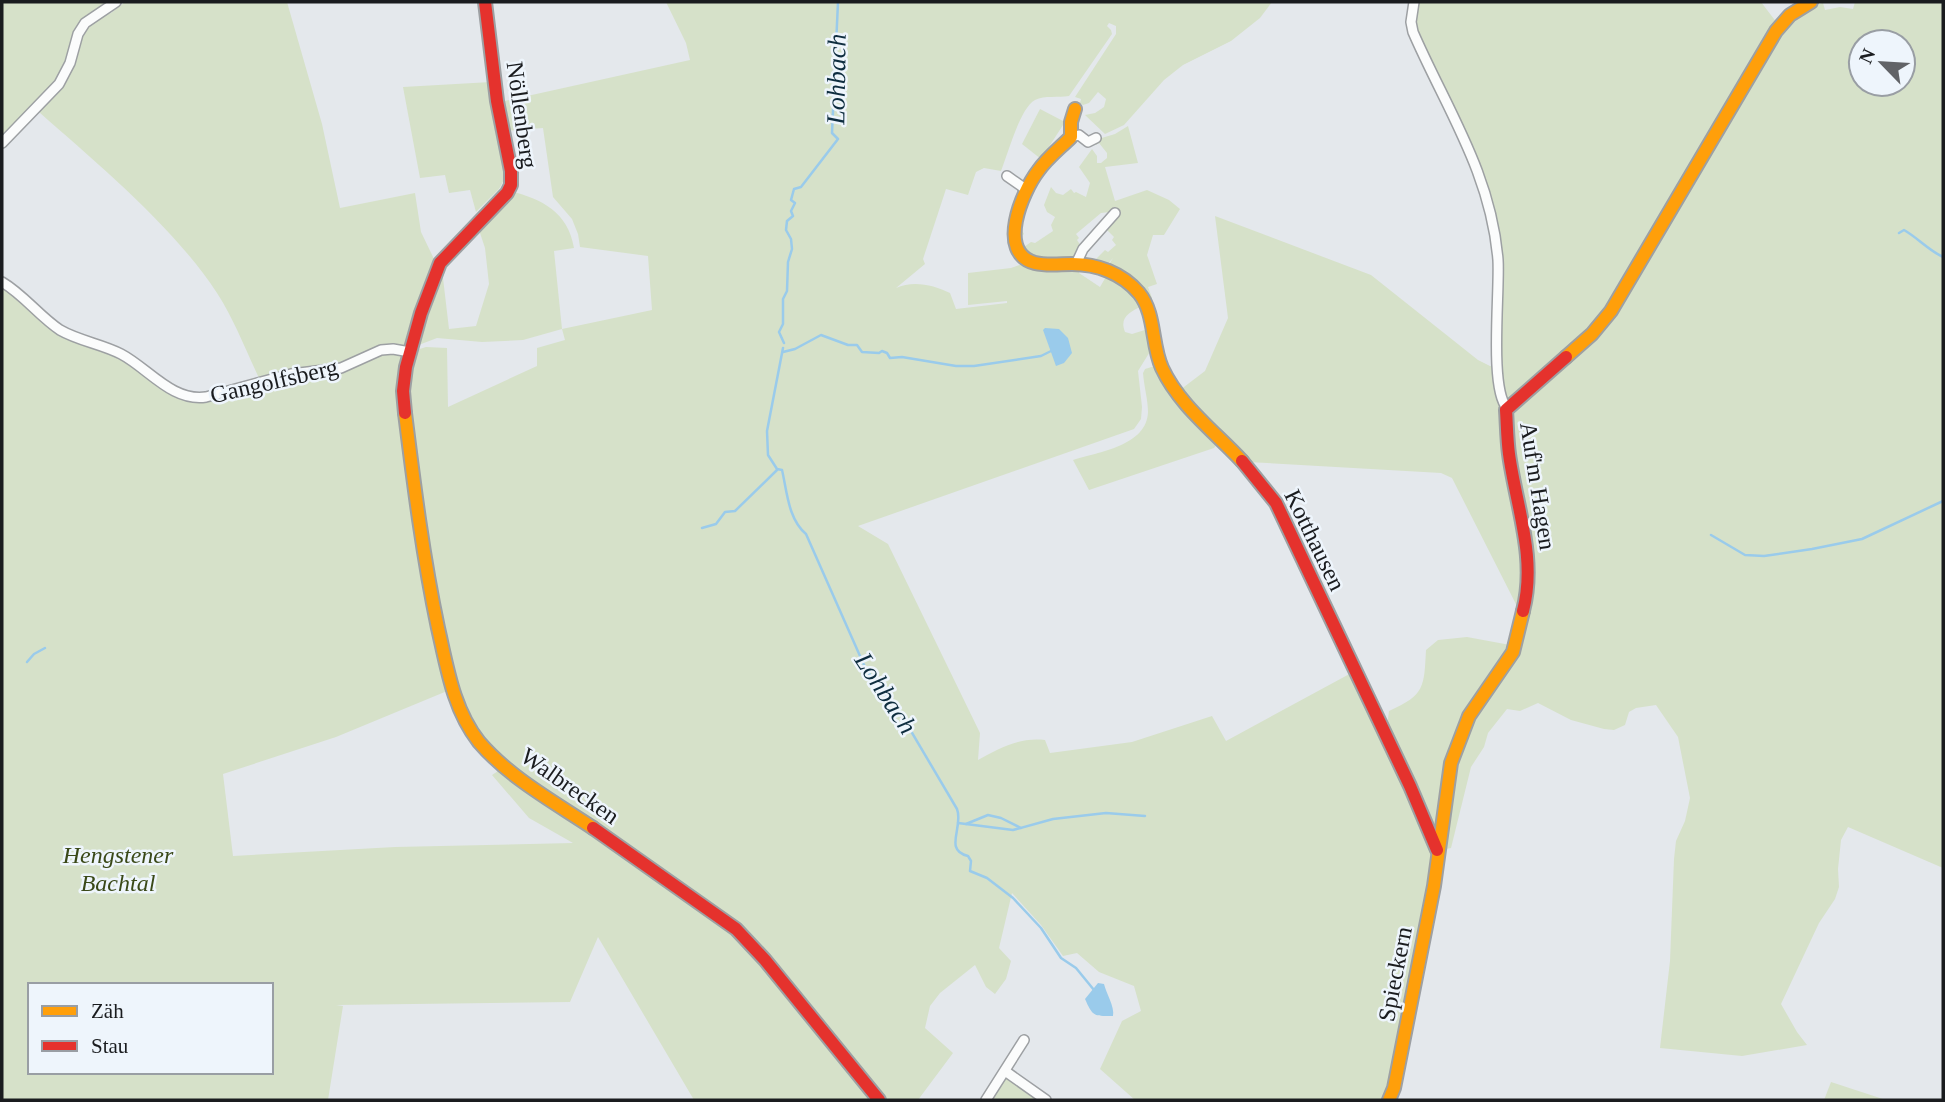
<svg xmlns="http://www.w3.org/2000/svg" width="1945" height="1102" viewBox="0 0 1945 1102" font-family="Georgia,serif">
  <rect width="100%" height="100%" fill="#e4e8ec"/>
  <!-- green -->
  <g fill="#d6e1c9" fill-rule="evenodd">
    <polygon points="2,2 112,2 93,13 58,83 2,139"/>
    <path d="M125 2H287L322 124 340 208 415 193 421 232 435 261 416 311 410 345 401 346 400 350 410 352 426 347 447 348 448 407 537 366V348L565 340 562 329 523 340 482 342 437 338 416 346 432 280 443 278 449 329 476 326 489 284 485 248 477 224 510 191C542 199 568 212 574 248L554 251 562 329 652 310 648 256 580 247 578 234 572 219 553 197 543 128 505 131 500 102 690 60 686 43 666 2H1272L1260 18 1231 41 1183 65 1164 80 1124 125 1105 134 1085 115 1095 113 1104 107 1106 99 1098 92 1089 103 1083 105 1080 103 1081 99 1075 97 1116 34V26L1109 23 1107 26 1111 30 1112 34 1069 96C1058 98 1045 95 1035 100 1020 108 1008 154 1001 171L984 168 976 172 968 195 946 189 923 259 925 264 896 288C913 280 934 285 950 293L956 309 1007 303V301L968 305V273L1011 268 1025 263 1080 267 1079 273 1100 287 1107 275 1127 286 1142 306C1130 312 1119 317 1125 332L1132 334 1148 329 1151 350 1138 371 1142 407 1141 419 1134 429 858 526 888 544 980 733 978 760C1000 748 1020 737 1045 740L1050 753 1132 742 1212 716 1226 741 1355 671 1424 822 1434 857 1392 1083 1384 1100H1135L1100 1069 1122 1021 1141 1011 1134 986 1099 972 1077 953 1063 956 1041 925 1012 893 999 948 1011 961 1006 979 995 994 986 987 975 965 940 993 930 1006 925 1028 953 1053 918 1100H694L598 937 570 1002 336 1005 343 1006 328 1100H2V280L63 327 177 388 206 395 260 380C246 351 234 319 217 293 173 226 99 165 39 112L62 86 84 31 99 17 111 13ZM452 689 477 734 507 765 492 775 529 818 573 843 395 847 233 856 223 774 336 737ZM30 985H271V1072H30Z"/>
    <path d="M1415 2H1761L1777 23 1594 337 1787 25 1810 7 1823 3 1825 10 1840 7 1853 9 1855 2H1943V868L1848 827 1841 840 1838 869 1839 887 1835 899 1819 923 1781 1004 1797 1032 1807 1045 1742 1056 1660 1048 1670 961 1674 859 1676 841 1685 821 1690 798 1678 737 1656 705 1636 708 1629 712 1625 725 1614 730 1604 729 1571 720 1538 703 1520 711 1507 709 1488 733 1484 747 1471 767 1451 848 1441 850 1387 727 1389 711C1425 695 1424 687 1426 650L1438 640 1467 637 1521 647 1534 582 1530 529 1501 371 1503 363 1499 364 1500 295 1484 188 1413 30ZM1861 42H1903V84H1861Z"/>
    <polygon points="491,82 506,176 499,189 476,212 470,190 449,193 445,175 420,178 403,87"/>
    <polygon points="1040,109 1065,122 1041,159 1022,144"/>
    <path d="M1128 126 1138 163 1105 167 1115 201 1147 190 1169 200 1180 209 1164 235H1153L1147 255 1157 284 1148 287 1152 298 1151 309C1140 291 1128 278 1109 269L1108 266 1113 258 1105 267 1093 262 1105 250 1108 252 1116 245 1112 240 1114 237 1106 229 1110 221 1121 213 1119 211 1101 213 1076 234 1079 238 1077 240 1081 246 1070 262C1038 265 1011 262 1018 223L1024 234 1019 238 1024 247 1031 242 1035 243 1053 231 1051 225 1055 217 1047 212 1044 205 1051 187 1056 193 1063 195 1071 189 1074 193 1076 192 1086 197 1090 183 1079 167 1092 149 1097 156V163H1101L1107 158V153L1099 143 1096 145 1095 140 1115 134Z"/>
    <polygon points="1215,216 1371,275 1478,360 1490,366 1496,365 1523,529 1523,618 1452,478 1441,473 1248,462 1180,390 1205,371 1228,318"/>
    <path d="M1155 366 1170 392 1218 443 1214 448 1089 490 1073 460C1098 452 1147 446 1148 412 1148 400 1144 386 1143 373L1145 369Z"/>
    <polygon points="1005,1071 1042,1100 986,1100"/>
    <polygon points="1831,1082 1886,1100 1824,1100"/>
  </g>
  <!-- water -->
  <g fill="#9acbeb">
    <polygon points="1045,328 1059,329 1068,338 1072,353 1064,363 1056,366 1043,330"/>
    <path d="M1098 983 1104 984C1106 993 1115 1007 1113 1016 1094 1016 1093 1017 1085 999Z"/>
  </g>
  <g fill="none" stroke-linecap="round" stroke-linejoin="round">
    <!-- stream -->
    <g stroke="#9acbeb" stroke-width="2.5">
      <path d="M1899 233 1904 230C1918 238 1928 250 1943 257"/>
      <polyline points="784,343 779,332 783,324 783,299 787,291 788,262 792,249 791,239 786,230 787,221 793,216 791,211 795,203 791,200 794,189 801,187 838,139 832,133 838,2"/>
      <path d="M783 348 767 431 768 455 777 469 782 470C787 491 788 519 806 534L864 665 878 688 895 704 957 809C964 827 943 850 968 856L971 861 970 871 987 878 1013 898 1041 928 1061 958 1076 968 1094 990"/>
      <polyline points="783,352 795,349 821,335 848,345 857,345 862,352 879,353 882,351 887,353 890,358 902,357 956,366 974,366 1041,356 1051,351"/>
      <polyline points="702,528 716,524 725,512 735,511 777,470"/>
      <polyline points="1711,535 1745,555 1764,556 1812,549 1862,539 1943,501"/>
      <polyline points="27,662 34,654 45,648"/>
      <polyline points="958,823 1013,830 1053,819 1106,813 1145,816"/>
      <polyline points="966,824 988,815 1001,818 1021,828"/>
    </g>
    <!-- street casing -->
    <g stroke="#9da0a3" stroke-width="12">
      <g id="street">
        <path d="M1414 2 1411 22 1413 32C1446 108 1491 173 1498 260 1500 291 1489 388 1507 408"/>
        <polyline points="1071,137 1079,135 1088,142 1096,138"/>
        <polyline points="2,143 59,84 70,63 78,34 85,23 116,2"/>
        <polyline points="1007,176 1024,188"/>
        <polyline points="1076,264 1083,249 1115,213"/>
        <path d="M2 282C24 295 39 316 60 330 79 341 102 344 121 354 148 368 172 402 206 397L291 374 341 368 381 350 393 349 410 352"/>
        <polyline points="1005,1071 1046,1100"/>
        <polyline points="986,1100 1024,1040"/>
      </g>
    </g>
    <!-- slow casing -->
    <g stroke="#9da0a3" stroke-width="16">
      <g id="slow">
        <path d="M1075 109 1071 122V137C1060 148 1047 158 1038 171 1022 192 996 253 1035 263 1047 266 1060 264 1072 264 1097 264 1122 273 1139 293 1156 314 1151 344 1162 368 1179 405 1215 432 1242 461"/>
        <polyline points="1566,357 1592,334 1611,311 1776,31 1790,15 1811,2"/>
        <path d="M405 413C414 485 423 557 438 628 447 667 453 709 479 742 510 778 554 802 593 828"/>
        <polyline points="1389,1100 1394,1088 1434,886 1451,763 1469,716 1513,652 1523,611"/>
      </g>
    </g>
    <!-- jam casing -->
    <g stroke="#9da0a3" stroke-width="16">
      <g id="jam">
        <polyline points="405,413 403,391 406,367 421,313 440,263 507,193 511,185 511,171 497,101 485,2"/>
        <polyline points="1242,461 1276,503 1410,786 1437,850"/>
        <path d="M1523 611C1537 558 1516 506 1509 454 1507 439 1507 425 1506 410L1566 357"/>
        <polyline points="593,828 736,929 765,960 879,1100"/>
      </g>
    </g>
    <!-- street -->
    <use href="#street" stroke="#fbfcfc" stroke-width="9"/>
    <!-- slow -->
    <use href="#slow" stroke="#ff9f0a" stroke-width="12"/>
    <!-- jam -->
    <use href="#jam" stroke="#e5322d" stroke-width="12"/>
  </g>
  <g text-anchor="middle" stroke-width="5" stroke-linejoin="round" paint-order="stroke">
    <!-- street labels -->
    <g font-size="24" fill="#1a1c1f" stroke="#eef5fc">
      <text transform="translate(522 115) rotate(82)" y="8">Nöllenberg</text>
      <text transform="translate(274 381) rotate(-13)" y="8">Gangolfsberg</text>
      <text transform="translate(1538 486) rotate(81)" y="8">Auf'm Hagen</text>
      <text transform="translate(1315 540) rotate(64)" y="8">Kotthausen</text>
      <text transform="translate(570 786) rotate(35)" y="8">Walbrecken</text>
      <text transform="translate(1395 974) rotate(-79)" y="8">Spieckern</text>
    </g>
    <!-- park labels -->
    <g font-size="24" font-style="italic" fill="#3a4918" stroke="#eef5fc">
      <text x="118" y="863">Hengstener<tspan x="118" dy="28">Bachtal</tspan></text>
    </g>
    <!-- water labels -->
    <g font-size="26" font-style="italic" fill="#0e2d3f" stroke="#eef5fc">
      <text transform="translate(836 79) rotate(-89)" y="9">Lohbach</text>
      <text transform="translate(886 693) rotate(57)" y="9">Lohbach</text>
    </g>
  </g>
  <!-- border -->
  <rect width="1945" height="1102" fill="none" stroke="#1a1c1f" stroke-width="7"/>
  <!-- legend -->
  <rect x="28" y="983" width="245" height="91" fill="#eef5fc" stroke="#999ea4" stroke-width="2"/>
  <rect x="42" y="1006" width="35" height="10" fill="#ff9f0a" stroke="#999ea4" stroke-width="2"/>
  <text x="91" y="1018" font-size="21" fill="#1a1c1f">Zäh</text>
  <rect x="42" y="1041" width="35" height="10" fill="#e5322d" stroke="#999ea4" stroke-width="2"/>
  <text x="91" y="1053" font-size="21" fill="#1a1c1f">Stau</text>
  <!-- north arrow -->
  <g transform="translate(1882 63) rotate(295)"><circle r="33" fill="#eef5fc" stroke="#999ea4" stroke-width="2"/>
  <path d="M0-5L12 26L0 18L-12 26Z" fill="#616367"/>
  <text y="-10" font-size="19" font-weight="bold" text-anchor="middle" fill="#1a1c1f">N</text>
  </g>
</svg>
